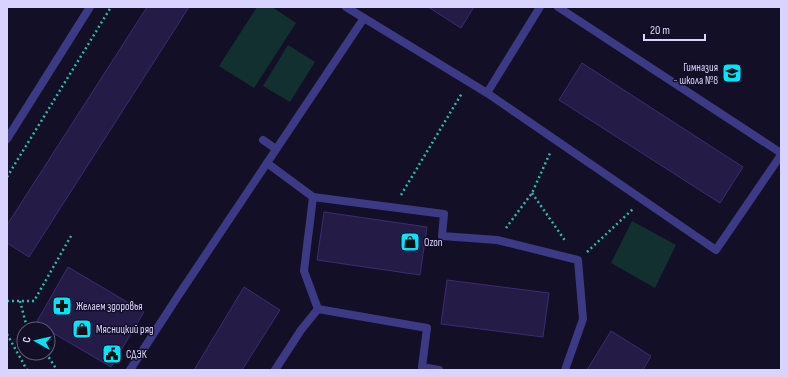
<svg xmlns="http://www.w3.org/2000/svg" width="788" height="377" viewBox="0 0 788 377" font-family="'Sofia Sans Condensed',sans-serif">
  <rect width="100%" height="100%" fill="#130f26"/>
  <!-- green -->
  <g fill="#12302f">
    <polygon points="257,7 272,7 296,23 254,88 219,66"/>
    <polygon points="288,45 315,62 290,102 263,86"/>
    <polygon points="632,221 676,245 655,288 611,263"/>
  </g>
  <!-- building -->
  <g fill="#241b47" stroke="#3b2d73">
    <polygon points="147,7 189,7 29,257 7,243 7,225"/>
    <polygon points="428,7 474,7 461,28"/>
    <polygon points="582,63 743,167 720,203 559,100"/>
    <polygon points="324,212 427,227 420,275 317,260"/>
    <polygon points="68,267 144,312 111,367 48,330 48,329 46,329 36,323"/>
    <polygon points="447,280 549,293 543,337 441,324"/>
    <polygon points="244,287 280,310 242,370 194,370"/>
    <polygon points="611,331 651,356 643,370 587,370"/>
  </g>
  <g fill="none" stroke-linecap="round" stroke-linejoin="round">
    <!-- path -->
    <g stroke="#2fb8b0" stroke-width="2.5" stroke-dasharray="2 3" stroke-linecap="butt">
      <polyline points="7,177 111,7"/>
      <polyline points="532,193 566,242"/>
      <polyline points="401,195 462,93"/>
      <polyline points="506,228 532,193 550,153"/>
      <polyline points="587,252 633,209"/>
      <polyline points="7,301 34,301 71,236"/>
      <polyline points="20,301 26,324 30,329"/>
      <polyline points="7,334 27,370"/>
      <polyline points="46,353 57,370"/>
    </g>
    <!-- service -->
    <g stroke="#3d3a85" stroke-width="8">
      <polyline points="558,7 781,153"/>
      <polyline points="364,18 487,93 540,7"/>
      <polyline points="487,93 716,250 781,155"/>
      <polyline points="7,139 90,7"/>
      <polyline points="263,140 276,149"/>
      <polyline points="267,163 313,197 444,214 442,236 497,240 578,260 583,319 565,370"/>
      <polyline points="313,197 304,271 318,309"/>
      <polyline points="318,309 427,328 422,367 439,370"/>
      <polyline points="130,370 178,296 364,18 346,7"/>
      <polyline points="275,370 301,330 318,309"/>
    </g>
  </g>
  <!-- icons -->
  <defs>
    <g id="school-square" transform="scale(1)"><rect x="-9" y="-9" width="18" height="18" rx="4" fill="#00e5ff" stroke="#130f26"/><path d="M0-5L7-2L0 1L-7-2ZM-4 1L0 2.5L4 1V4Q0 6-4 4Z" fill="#111"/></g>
    <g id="shop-square" transform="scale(1)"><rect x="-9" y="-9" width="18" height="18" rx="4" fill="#00e5ff" stroke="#130f26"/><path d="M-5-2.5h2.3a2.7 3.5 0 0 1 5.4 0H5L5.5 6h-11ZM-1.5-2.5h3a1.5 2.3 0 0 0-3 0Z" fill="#111"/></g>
    <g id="pharmacy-square" transform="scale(1)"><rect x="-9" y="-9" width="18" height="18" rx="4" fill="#00e5ff" stroke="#130f26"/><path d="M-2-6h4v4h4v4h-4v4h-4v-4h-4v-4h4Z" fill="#111"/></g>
    <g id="civic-square" transform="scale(1)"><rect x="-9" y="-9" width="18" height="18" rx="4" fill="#00e5ff" stroke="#130f26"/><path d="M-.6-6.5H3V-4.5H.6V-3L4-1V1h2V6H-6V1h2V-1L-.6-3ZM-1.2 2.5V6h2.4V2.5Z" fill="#111"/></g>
  </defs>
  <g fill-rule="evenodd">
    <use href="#school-square" x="732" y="73"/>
    <use href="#shop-square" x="410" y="242"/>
    <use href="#pharmacy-square" x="62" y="306"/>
    <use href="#shop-square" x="82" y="329"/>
    <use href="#civic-square" x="112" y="354"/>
  </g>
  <g text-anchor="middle" stroke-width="3" stroke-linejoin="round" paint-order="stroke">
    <!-- poi labels -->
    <g font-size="11" fill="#d9d4ff" stroke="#130f26" text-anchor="start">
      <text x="718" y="71" text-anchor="end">Гимназия<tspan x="718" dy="13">- школа №8</tspan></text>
      <text x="424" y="246">Ozon</text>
      <text x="76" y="310">Желаем здоровья</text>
      <text x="96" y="333">Мясницкий ряд</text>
      <text x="126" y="358">СДЭК</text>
    </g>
  </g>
  <!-- border -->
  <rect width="788" height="377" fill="none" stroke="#d9d4ff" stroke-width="16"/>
  <!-- north arrow -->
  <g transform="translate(36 341) rotate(278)"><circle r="19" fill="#130f26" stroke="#625e7d"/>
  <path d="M0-3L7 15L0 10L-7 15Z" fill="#00e5ff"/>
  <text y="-6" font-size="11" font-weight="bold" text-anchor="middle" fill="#d9d4ff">С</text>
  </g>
  <!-- scale -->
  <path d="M644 34v6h61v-6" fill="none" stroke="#d9d4ff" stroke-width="2"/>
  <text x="650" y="34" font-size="12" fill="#d9d4ff" stroke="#130f26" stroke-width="3" paint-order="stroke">20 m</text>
</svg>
